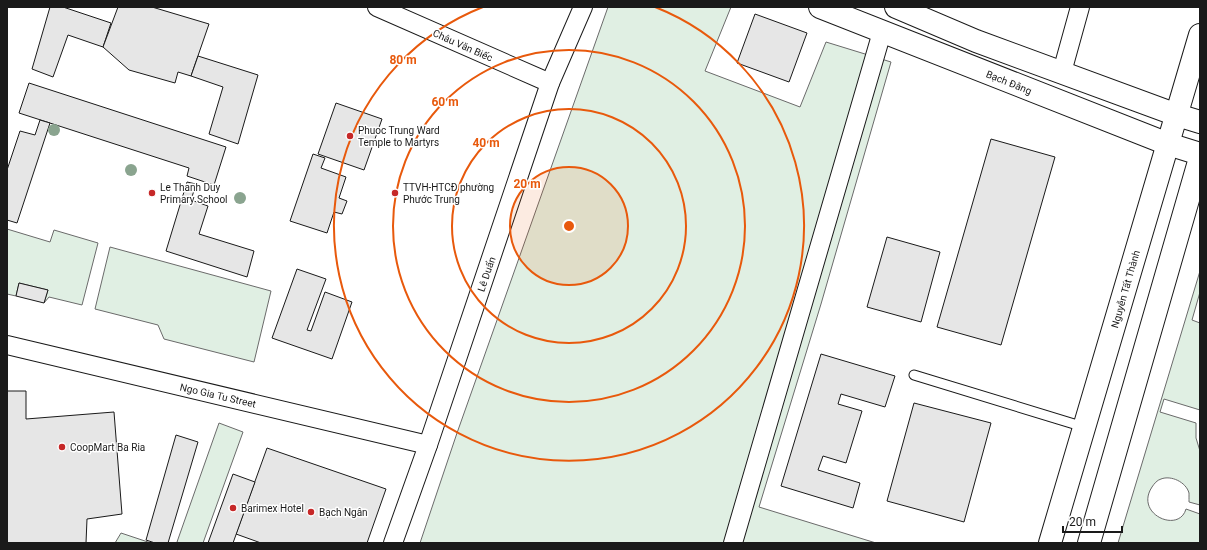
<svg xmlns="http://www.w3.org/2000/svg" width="1207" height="550" viewBox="0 0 1207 550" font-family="Roboto,sans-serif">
  <rect width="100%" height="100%" fill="#fff"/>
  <!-- green -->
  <g fill="#e0efe3" stroke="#6a6a6a">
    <polygon points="608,7 731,7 705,71 800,107 826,42 891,62 821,304 759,507 876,543 420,543 457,433"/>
    <polygon points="7,229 50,242 54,230 98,243 82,305 49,297 44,303 48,290 19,283 16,296 7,294"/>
    <polygon points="110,247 271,291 254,362 164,339 158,325 95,309"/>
    <path d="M1200 271V292L1192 320 1200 323V410L1164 399 1160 412 1196 423V438L1200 451V505L1189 502C1189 499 1189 495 1189 493 1186 482 1171 475 1161 479 1157 480 1154 484 1152 487 1134 514 1179 534 1186 509L1200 514V543H1118Z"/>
    <polygon points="219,423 243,432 203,543 180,543 177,542"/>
    <polygon points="121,533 151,543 115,543"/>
  </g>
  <!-- building -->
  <g fill="#e6e6e6" stroke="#1a1a1a">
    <polygon points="50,7 63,7 111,23 103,47 68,35 53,77 32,69"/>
    <polygon points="118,7 152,7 209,24 191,76 178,72 175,83 129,70 103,47"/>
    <polygon points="755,14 807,33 789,82 737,63"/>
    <polygon points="198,56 258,75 238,144 209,134 223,87 191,76"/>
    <polygon points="29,83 226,147 214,185 187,176 189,168 19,113"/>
    <polygon points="336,103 382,119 364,170 318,154"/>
    <polygon points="40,120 50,123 17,223 7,220 7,170 20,131 35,135"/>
    <polygon points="991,139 1055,157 1001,345 937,327"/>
    <polygon points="313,154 325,158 321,168 346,177 339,198 347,201 342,214 334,212 327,233 290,221"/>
    <polygon points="187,182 196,184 191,200 208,206 199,234 254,251 247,277 166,251"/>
    <polygon points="887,237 940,252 921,322 867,307"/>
    <polygon points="297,269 326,279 307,330 311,331 325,292 352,302 332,359 272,338"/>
    <polygon points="19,283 48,290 44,303 16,296"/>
    <polygon points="821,354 895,376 885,407 841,394 838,404 862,411 846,463 823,456 818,470 860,483 853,508 781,486"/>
    <polygon points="7,391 26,391 26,419 114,412 122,514 87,519 86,543 7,543"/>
    <polygon points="914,403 991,423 964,522 887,501"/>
    <polygon points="176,435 198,442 168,543 155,543 146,540"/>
    <polygon points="267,448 386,489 367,543 261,543 236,534"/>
    <polygon points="233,474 255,482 233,543 208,543"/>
  </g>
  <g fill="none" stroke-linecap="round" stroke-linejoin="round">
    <!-- lane casing -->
    <g stroke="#1a1a1a" stroke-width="11">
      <polyline id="lane" points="914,375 1084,427"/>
    </g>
    <!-- street casing -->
    <g stroke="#1a1a1a" stroke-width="20">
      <g id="street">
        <polyline points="377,7 550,83"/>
        <polyline points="1062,72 1080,7"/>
        <polyline points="7,345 428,445"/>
        <polyline points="393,543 428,445 550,83 583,7"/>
        <polyline points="733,543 882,32"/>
      </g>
    </g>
    <!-- secondary casing -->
    <g stroke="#1a1a1a" stroke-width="24">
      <g id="secondary">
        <polyline points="820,7 1168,144 1200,154"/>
        <polyline points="896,7 976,41 1177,115 1200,122"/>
      </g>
    </g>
    <!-- primary casing -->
    <g stroke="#1a1a1a" stroke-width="24">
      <g id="primary">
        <polyline points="1050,543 1200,35"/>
        <polyline points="1089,543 1200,158"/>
      </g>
    </g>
    <!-- lane -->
    <use href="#lane" stroke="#fff" stroke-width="9"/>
    <!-- street -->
    <use href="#street" stroke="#fff" stroke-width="18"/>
    <!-- secondary -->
    <use href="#secondary" stroke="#fff" stroke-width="22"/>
    <!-- primary -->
    <use href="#primary" stroke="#fff" stroke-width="22"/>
  </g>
  <!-- trees -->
  <g fill="#8aa48f">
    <circle cx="54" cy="130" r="6"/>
    <circle cx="131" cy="170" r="6"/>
    <circle cx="240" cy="198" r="6"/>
  </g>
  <!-- distance rings -->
  <circle cx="569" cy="226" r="59" fill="#e8590c" fill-opacity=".12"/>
  <g fill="none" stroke="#e8590c" stroke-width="2">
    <circle cx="569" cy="226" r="59"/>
    <circle cx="569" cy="226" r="117"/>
    <circle cx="569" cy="226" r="176"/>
    <path d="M655 7A235 235 0 1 1 483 7"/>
  </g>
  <!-- markers -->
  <g fill="#c62828" stroke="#fff" stroke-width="1.5">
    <circle cx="350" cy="136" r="4"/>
    <circle cx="152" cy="193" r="4"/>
    <circle cx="395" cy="193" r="4"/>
    <circle cx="62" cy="447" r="4"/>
    <circle cx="233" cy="508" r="4"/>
    <circle cx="311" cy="512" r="4"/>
  </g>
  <g text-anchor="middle" stroke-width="3" stroke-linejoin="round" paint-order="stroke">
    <!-- street labels -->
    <g font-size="10" fill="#1a1a1a" stroke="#fff">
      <text transform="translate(463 45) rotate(24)" y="4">Châu Văn Biếc</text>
      <text transform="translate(1009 82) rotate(22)" y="4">Bạch Đằng</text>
      <text transform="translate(486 274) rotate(-71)" y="4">Lê Duẩn</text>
      <text transform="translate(1125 289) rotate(-74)" y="4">Nguyễn Tất Thành</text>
      <text transform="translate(218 395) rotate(13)" y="4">Ngo Gia Tu Street</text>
    </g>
    <!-- poi labels -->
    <g font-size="10" fill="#1a1a1a" stroke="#fff" text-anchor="start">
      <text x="358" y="134">Phuoc Trung Ward<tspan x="358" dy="12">Temple to Martyrs</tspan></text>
      <text x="160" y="191">Le Thanh Duy<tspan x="160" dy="12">Primary School</tspan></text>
      <text x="403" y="191">TTVH-HTCĐ phường<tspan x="403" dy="12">Phước Trung</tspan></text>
      <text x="70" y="451">CoopMart Ba Ria</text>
      <text x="241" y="512">Barimex Hotel</text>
      <text x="319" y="516">Bạch Ngân</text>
    </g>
  </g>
  <circle cx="569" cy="226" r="6" fill="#e8590c" stroke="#fff" stroke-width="2"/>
  <g font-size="12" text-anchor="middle" font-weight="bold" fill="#e8590c" stroke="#fff" stroke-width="3" stroke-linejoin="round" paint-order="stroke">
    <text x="403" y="64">80 m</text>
    <text x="445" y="106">60 m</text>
    <text x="486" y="147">40 m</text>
    <text x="527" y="188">20 m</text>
  </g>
  <!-- border -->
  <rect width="1207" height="550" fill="none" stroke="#1a1a1a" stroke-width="16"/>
  <!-- scale -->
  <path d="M1063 526v6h59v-6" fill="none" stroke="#1a1a1a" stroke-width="2"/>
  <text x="1069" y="526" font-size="12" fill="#1a1a1a" stroke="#ffffff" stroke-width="3" paint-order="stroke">20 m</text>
</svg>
